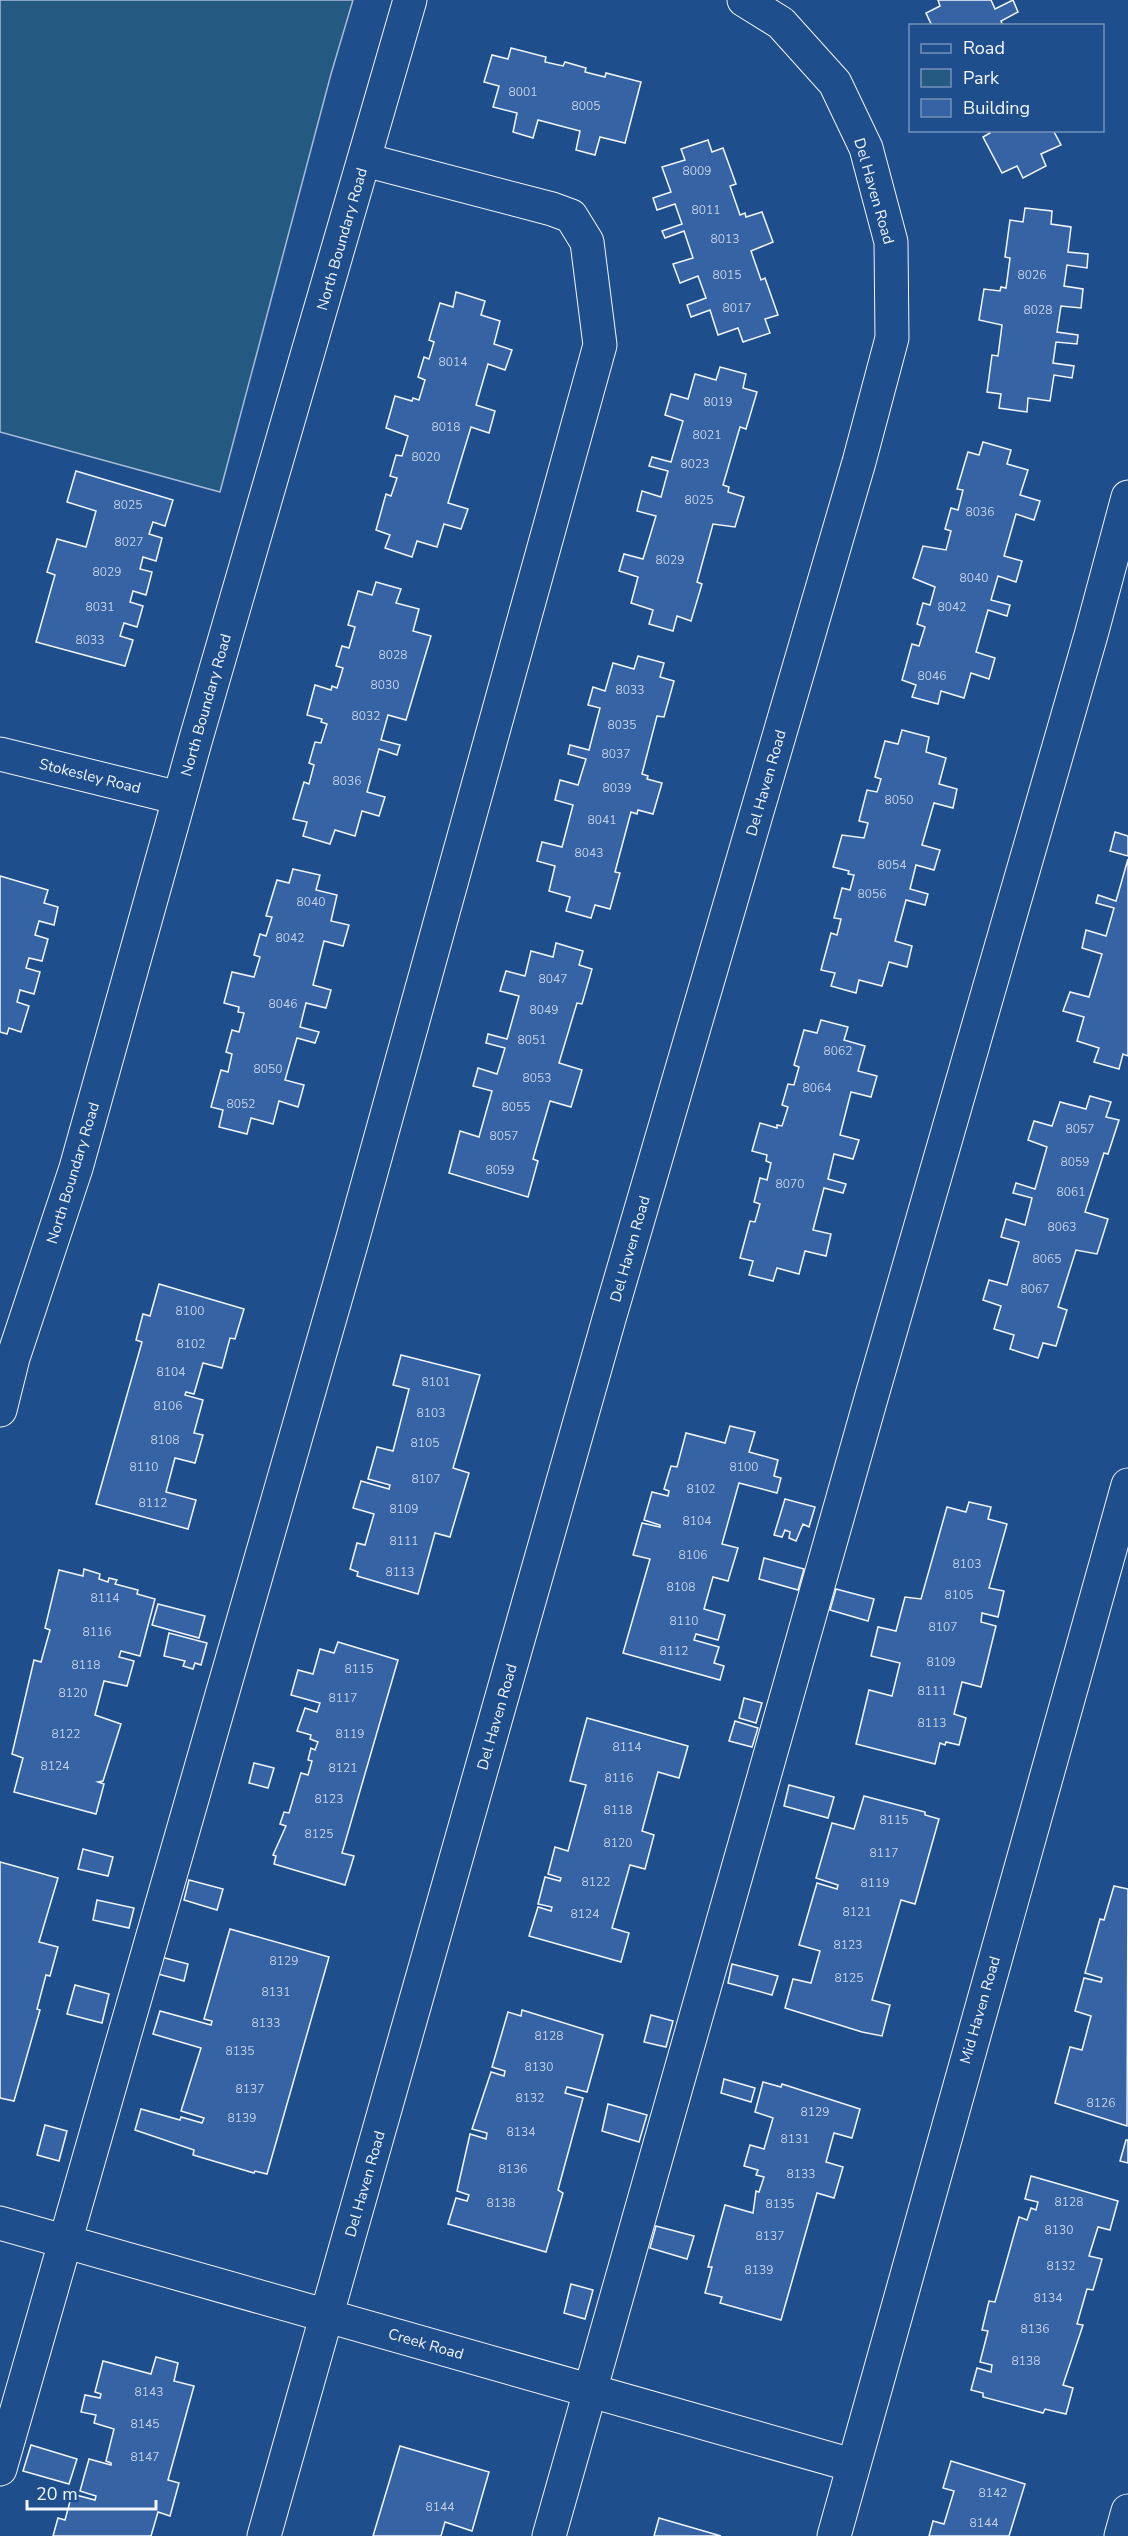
<svg xmlns="http://www.w3.org/2000/svg" width="1128" height="2536" viewBox="0 0 1128 2536" font-family="'Nunito Sans',sans-serif">
  <rect width="100%" height="100%" fill="#1f4e8c"/>
  <!-- green -->
  <polygon fill="#245a82" stroke="#a8bbd7" stroke-width="1.5" points="0,0 353,0 331,74 220,492 0,432"/>
  <!-- building -->
  <g fill="#3563a3" stroke="#f2f6ff" stroke-width="1.5">
    <polygon points="938,0 991,0 995,9 1013,0 1018,12 1001,21 1003,26 932,26 926,13 940,6"/>
    <polygon points="511,48 546,57 545,62 563,66 565,62 586,68 585,72 605,77 606,73 641,82 625,143 600,137 595,155 576,150 580,131 538,120 533,138 513,132 517,113 493,107 499,86 484,82 492,55 508,59"/>
    <polygon points="988,130 1053,130 1061,145 1041,154 1046,166 1023,178 1017,166 1002,173 983,137 990,133"/>
    <polygon points="708,140 712,152 723,148 736,184 730,186 740,215 745,213 746,217 762,212 773,242 751,251 761,280 765,278 778,315 765,319 770,333 743,342 738,328 718,335 710,310 691,317 687,305 706,298 698,276 680,283 673,264 693,258 684,231 665,238 662,231 682,224 675,204 657,210 653,198 671,192 662,167 685,160 681,149"/>
    <polygon points="1025,208 1052,211 1051,224 1071,227 1068,252 1088,254 1087,268 1067,265 1064,286 1083,289 1081,308 1061,306 1057,332 1078,335 1077,344 1056,342 1053,363 1074,366 1072,378 1054,375 1050,401 1028,398 1027,412 999,408 1001,394 987,392 992,355 998,356 1002,325 979,320 984,289 1000,291 1001,287 1006,288 1010,258 1005,257 1010,220 1023,222"/>
    <polygon points="456,292 485,301 481,315 500,321 494,344 512,350 505,370 488,364 476,405 495,411 489,433 471,427 448,503 468,509 461,529 444,524 437,547 417,541 412,557 385,548 390,535 376,530 386,494 391,496 397,478 390,476 396,455 402,456 408,436 386,428 395,396 412,401 413,398 419,400 425,380 418,377 424,357 429,359 434,342 429,340 440,303 453,307"/>
    <polygon points="720,367 746,374 743,388 757,392 746,429 740,427 723,485 729,487 728,492 744,497 735,527 713,524 697,582 702,584 691,621 677,616 673,631 649,624 653,610 631,603 638,577 619,571 624,554 643,559 656,516 637,511 642,491 661,497 668,471 649,466 652,457 671,462 683,421 665,415 671,394 688,399 695,374 716,380"/>
    <polygon points="983,442 1011,450 1007,464 1028,470 1020,495 1040,501 1034,520 1016,514 1004,556 1022,561 1016,582 998,576 991,600 1010,605 1007,616 988,610 976,652 995,658 989,679 971,673 964,698 941,691 938,704 912,697 916,685 902,680 912,644 919,646 925,627 917,624 923,603 930,605 935,587 913,578 923,546 946,550 951,531 945,529 951,508 958,510 963,490 957,489 968,452 979,455"/>
    <polygon points="76,471 173,500 165,526 153,522 149,534 162,538 156,561 143,557 140,569 152,572 146,595 133,591 130,602 143,606 137,627 124,623 120,636 133,640 125,666 36,642 55,575 47,572 57,539 86,547 96,511 67,502"/>
    <polygon points="376,582 401,589 396,603 419,609 413,631 431,636 406,720 388,715 381,740 400,745 397,755 379,749 367,792 385,797 379,816 362,811 355,836 335,830 330,844 303,836 307,822 293,819 304,782 309,784 314,765 309,763 315,742 321,743 327,724 321,722 322,719 307,715 315,685 331,690 332,686 337,688 343,668 336,666 342,646 349,648 355,627 348,625 358,591 372,595"/>
    <polygon points="638,656 664,663 660,677 674,681 664,717 657,716 642,774 648,776 647,779 662,783 653,814 638,810 637,814 631,812 615,872 620,873 610,909 595,905 591,918 566,911 570,897 549,891 555,866 537,861 542,842 562,847 573,805 555,800 560,780 578,785 586,759 568,754 570,745 589,750 600,708 588,705 593,687 605,691 613,663 634,669"/>
    <polygon points="902,730 929,737 926,752 946,758 939,784 957,789 953,808 934,803 922,845 940,850 934,870 916,865 910,889 928,894 925,905 906,900 895,941 912,946 907,967 889,962 882,986 859,980 856,993 831,986 835,973 821,970 831,933 837,935 841,919 834,918 842,888 850,890 854,875 848,874 849,871 833,867 842,835 864,838 868,823 859,821 867,790 877,792 881,779 875,777 885,741 898,744"/>
    <polygon points="1115,832 1128,836 1128,856 1110,851"/>
    <polygon points="1128,859 1128,1056 1123,1054 1119,1069 1094,1062 1099,1048 1077,1041 1084,1017 1063,1011 1070,992 1089,997 1102,954 1082,948 1086,930 1106,936 1114,908 1096,903 1098,895 1116,901"/>
    <polygon points="293,869 320,875 316,890 337,895 331,921 349,925 343,946 324,941 313,985 331,990 326,1008 306,1003 300,1027 319,1032 315,1043 297,1038 285,1080 304,1085 298,1107 279,1101 273,1124 251,1118 247,1134 219,1127 223,1110 211,1107 221,1070 228,1072 232,1054 226,1052 232,1030 239,1032 244,1013 238,1012 239,1007 224,1003 232,972 254,977 260,957 254,955 260,934 266,936 272,917 266,916 277,880 289,883"/>
    <polygon points="0,876 48,890 44,903 58,907 54,925 39,921 35,935 48,939 42,961 29,958 26,968 40,972 34,994 20,990 17,1002 29,1006 21,1032 9,1028 7,1034 0,1032"/>
    <polygon points="556,943 583,951 579,965 592,969 582,1004 577,1003 559,1063 582,1070 571,1107 550,1101 533,1159 538,1161 528,1197 449,1173 460,1131 479,1137 492,1091 473,1086 478,1068 497,1074 505,1048 486,1043 488,1034 507,1039 519,996 500,991 506,971 525,976 531,951 553,957"/>
    <polygon points="821,1020 848,1027 844,1040 865,1046 858,1071 877,1076 871,1097 851,1092 840,1135 859,1140 853,1159 834,1154 828,1179 846,1184 843,1193 824,1188 813,1230 831,1234 826,1256 805,1251 799,1274 777,1268 773,1281 749,1275 753,1261 740,1258 750,1221 755,1222 760,1204 754,1202 760,1178 767,1180 771,1163 766,1161 767,1155 752,1151 760,1123 777,1128 777,1125 782,1126 788,1107 782,1105 788,1084 794,1085 799,1067 794,1065 804,1030 817,1033"/>
    <polygon points="1090,1096 1111,1102 1106,1117 1119,1120 1108,1154 1104,1153 1085,1212 1108,1219 1097,1254 1076,1250 1058,1307 1067,1310 1056,1346 1043,1343 1038,1358 1010,1349 1014,1335 994,1329 1001,1306 983,1300 989,1280 1007,1285 1019,1242 1001,1237 1006,1219 1025,1225 1032,1198 1013,1193 1016,1183 1035,1189 1047,1147 1028,1140 1034,1121 1052,1126 1060,1102 1086,1109"/>
    <polygon points="159,1284 244,1309 235,1339 230,1338 222,1368 203,1363 194,1394 186,1392 185,1395 203,1400 194,1433 203,1435 195,1463 175,1458 166,1492 196,1500 188,1529 96,1504 142,1342 136,1340 143,1314 150,1316"/>
    <polygon points="401,1355 480,1375 453,1468 469,1473 450,1537 435,1533 418,1594 357,1576 358,1572 350,1569 357,1543 365,1545 374,1514 353,1508 361,1481 389,1489 390,1485 368,1479 377,1447 393,1451 409,1389 393,1385"/>
    <polygon points="730,1426 755,1432 749,1452 778,1460 774,1476 781,1478 777,1493 739,1483 722,1544 738,1548 728,1581 713,1577 704,1609 725,1615 718,1640 696,1634 694,1640 719,1647 714,1663 724,1666 720,1680 623,1653 650,1559 633,1555 642,1523 660,1527 660,1525 644,1520 652,1492 668,1496 669,1491 664,1489 671,1466 677,1467 686,1433 725,1443"/>
    <polygon points="785,1499 815,1507 809,1527 803,1524 796,1541 789,1538 790,1532 785,1530 782,1537 774,1535"/>
    <polygon points="969,1502 991,1507 988,1519 1007,1524 989,1588 1004,1591 998,1617 982,1613 981,1622 996,1626 981,1687 962,1682 954,1714 966,1718 959,1745 946,1742 945,1745 940,1743 935,1764 856,1744 869,1690 892,1696 900,1663 871,1656 878,1627 896,1631 905,1597 921,1599 947,1507 966,1512"/>
    <polygon points="764,1558 804,1569 798,1590 759,1579"/>
    <polygon points="84,1569 100,1574 99,1579 108,1582 109,1578 117,1580 115,1584 138,1590 137,1594 155,1599 140,1656 121,1651 119,1657 134,1661 127,1686 104,1681 95,1715 121,1724 103,1781 98,1782 104,1784 96,1814 14,1792 23,1758 12,1754 34,1660 41,1662 50,1630 45,1628 59,1570 83,1576"/>
    <polygon points="836,1589 874,1599 868,1621 830,1610"/>
    <polygon points="158,1604 205,1616 199,1638 152,1625"/>
    <polygon points="169,1633 207,1643 201,1665 195,1663 193,1669 183,1666 185,1661 164,1656"/>
    <polygon points="338,1642 398,1660 342,1853 354,1856 345,1885 274,1864 276,1856 273,1855 286,1826 280,1824 284,1812 289,1813 301,1773 308,1775 312,1761 308,1760 311,1748 315,1750 318,1742 310,1739 311,1735 297,1731 305,1708 317,1712 320,1703 291,1695 298,1670 313,1674 320,1649 334,1653"/>
    <polygon points="744,1698 762,1703 756,1723 739,1718"/>
    <polygon points="587,1718 688,1746 679,1778 658,1772 642,1831 654,1835 645,1869 630,1865 612,1928 629,1933 621,1962 529,1936 538,1907 551,1911 552,1907 538,1904 545,1877 560,1881 561,1878 548,1874 555,1847 568,1851 586,1785 570,1781"/>
    <polygon points="735,1721 758,1728 752,1747 729,1741"/>
    <polygon points="254,1763 274,1768 268,1788 249,1783"/>
    <polygon points="789,1785 834,1797 828,1818 784,1806"/>
    <polygon points="864,1796 925,1812 925,1815 939,1819 915,1904 901,1900 872,2000 890,2005 882,2036 862,2032 785,2008 793,1979 811,1983 820,1951 799,1945 817,1883 837,1889 838,1885 816,1878 832,1823 854,1829"/>
    <polygon points="83,1849 113,1857 108,1876 78,1869"/>
    <polygon points="0,1862 58,1878 39,1942 58,1947 50,1976 46,1975 37,2009 40,2010 14,2101 0,2098"/>
    <polygon points="189,1880 223,1889 217,1910 184,1900"/>
    <polygon points="1114,1886 1128,1889 1127,2126 1055,2103 1070,2047 1082,2050 1091,2016 1075,2011 1084,1978 1101,1982 1102,1978 1085,1973 1100,1919 1104,1920"/>
    <polygon points="97,1900 134,1908 129,1928 93,1920"/>
    <polygon points="230,1929 329,1957 267,2174 255,2171 254,2173 193,2155 194,2150 135,2130 141,2109 180,2120 181,2117 202,2123 204,2118 181,2111 201,2048 153,2034 160,2011 211,2025 212,2021 204,2019"/>
    <polygon points="161,1957 188,1964 184,1981 158,1974"/>
    <polygon points="732,1964 778,1976 772,1995 728,1983"/>
    <polygon points="75,1985 109,1994 102,2023 67,2014"/>
    <polygon points="522,2010 603,2035 587,2092 567,2087 565,2093 583,2098 558,2190 563,2193 546,2252 448,2224 456,2198 467,2201 469,2195 457,2191 470,2134 486,2139 487,2133 472,2129 491,2072 504,2076 505,2071 492,2067 508,2012 521,2016"/>
    <polygon points="651,2015 673,2021 666,2047 644,2042"/>
    <polygon points="724,2079 755,2088 751,2102 721,2093"/>
    <polygon points="763,2082 781,2087 782,2084 860,2109 852,2138 834,2133 826,2162 843,2167 834,2198 817,2193 781,2320 720,2303 722,2297 705,2293 712,2267 708,2267 725,2205 753,2213 756,2191 759,2192 764,2177 756,2175 758,2170 744,2166 750,2145 764,2149 773,2118 755,2112"/>
    <polygon points="608,2104 647,2115 639,2142 602,2131"/>
    <polygon points="45,2125 67,2131 59,2161 37,2155"/>
    <polygon points="1126,2140 1128,2140 1128,2163 1120,2161"/>
    <polygon points="1031,2176 1118,2201 1110,2230 1098,2227 1089,2256 1102,2259 1093,2290 1087,2289 1077,2324 1083,2325 1063,2385 1073,2388 1066,2414 1045,2409 1043,2413 983,2397 983,2393 971,2390 977,2368 991,2372 992,2365 980,2362 988,2331 982,2330 989,2301 995,2302 1019,2217 1027,2220 1031,2208 1036,2210 1038,2202 1025,2199"/>
    <polygon points="656,2226 694,2236 687,2259 650,2248"/>
    <polygon points="571,2284 593,2290 585,2319 564,2313"/>
    <polygon points="156,2357 178,2363 174,2381 194,2386 168,2480 179,2483 170,2516 158,2512 151,2536 53,2536 58,2518 65,2520 72,2494 95,2500 96,2496 80,2491 89,2459 111,2465 111,2463 106,2461 114,2429 94,2423 96,2415 81,2412 85,2395 100,2398 101,2394 95,2392 103,2361 151,2374"/>
    <polygon points="31,2445 77,2459 69,2484 23,2471"/>
    <polygon points="400,2446 489,2472 472,2531 445,2522 441,2536 373,2536"/>
    <polygon points="951,2461 1025,2484 1009,2536 929,2536 933,2521 944,2524 954,2491 943,2488"/>
    <polygon points="659,2518 721,2536 654,2536"/>
  </g>
  <g fill="none" stroke-linecap="round" stroke-linejoin="round">
    <!-- minor casing -->
    <g stroke="#f2f6ff" stroke-width="35">
      <g id="minor">
        <polyline points="0,754 179,798"/>
        <polyline points="0,1410 13,1358 76,1168 195,742 410,0"/>
        <polyline points="0,2223 852,2465"/>
        <polyline points="0,2469 352,1241 600,345 587,242 571,216 552,209 365,160"/>
        <polyline points="264,2536 609,1319 859,462 892,338 891,242 866,148 835,83 781,23 744,0"/>
        <polyline points="549,2536 872,1395 1091,635 1128,497"/>
        <polyline points="834,2536 1128,1485"/>
        <polyline points="1121,2536 1128,2511"/>
      </g>
    </g>
    <!-- minor -->
    <use href="#minor" stroke="#1f4e8c" stroke-width="33"/>
  </g>
  <g text-anchor="middle" stroke-width="4.5" stroke-linejoin="round" paint-order="stroke">
    <!-- number labels -->
    <g font-size="12" fill="#c3d1e8">
      <text x="523" y="96">8001</text>
      <text x="586" y="110">8005</text>
      <text x="697" y="175">8009</text>
      <text x="706" y="214">8011</text>
      <text x="725" y="243">8013</text>
      <text x="727" y="279">8015</text>
      <text x="1032" y="279">8026</text>
      <text x="737" y="312">8017</text>
      <text x="1038" y="314">8028</text>
      <text x="453" y="366">8014</text>
      <text x="718" y="406">8019</text>
      <text x="446" y="431">8018</text>
      <text x="707" y="439">8021</text>
      <text x="426" y="461">8020</text>
      <text x="695" y="468">8023</text>
      <text x="699" y="504">8025</text>
      <text x="128" y="509">8025</text>
      <text x="980" y="516">8036</text>
      <text x="129" y="546">8027</text>
      <text x="670" y="564">8029</text>
      <text x="107" y="576">8029</text>
      <text x="974" y="582">8040</text>
      <text x="100" y="611">8031</text>
      <text x="952" y="611">8042</text>
      <text x="90" y="644">8033</text>
      <text x="393" y="659">8028</text>
      <text x="932" y="680">8046</text>
      <text x="385" y="689">8030</text>
      <text x="630" y="694">8033</text>
      <text x="366" y="720">8032</text>
      <text x="622" y="729">8035</text>
      <text x="616" y="758">8037</text>
      <text x="347" y="785">8036</text>
      <text x="617" y="792">8039</text>
      <text x="899" y="804">8050</text>
      <text x="602" y="824">8041</text>
      <text x="589" y="857">8043</text>
      <text x="892" y="869">8054</text>
      <text x="872" y="898">8056</text>
      <text x="311" y="906">8040</text>
      <text x="290" y="942">8042</text>
      <text x="553" y="983">8047</text>
      <text x="283" y="1008">8046</text>
      <text x="544" y="1014">8049</text>
      <text x="532" y="1044">8051</text>
      <text x="838" y="1055">8062</text>
      <text x="268" y="1073">8050</text>
      <text x="537" y="1082">8053</text>
      <text x="817" y="1092">8064</text>
      <text x="241" y="1108">8052</text>
      <text x="516" y="1111">8055</text>
      <text x="1080" y="1133">8057</text>
      <text x="504" y="1140">8057</text>
      <text x="1075" y="1166">8059</text>
      <text x="500" y="1174">8059</text>
      <text x="790" y="1188">8070</text>
      <text x="1071" y="1196">8061</text>
      <text x="1062" y="1231">8063</text>
      <text x="1047" y="1263">8065</text>
      <text x="1035" y="1293">8067</text>
      <text x="190" y="1315">8100</text>
      <text x="191" y="1348">8102</text>
      <text x="171" y="1376">8104</text>
      <text x="436" y="1386">8101</text>
      <text x="168" y="1410">8106</text>
      <text x="431" y="1417">8103</text>
      <text x="165" y="1444">8108</text>
      <text x="425" y="1447">8105</text>
      <text x="144" y="1471">8110</text>
      <text x="744" y="1471">8100</text>
      <text x="426" y="1483">8107</text>
      <text x="701" y="1493">8102</text>
      <text x="153" y="1507">8112</text>
      <text x="404" y="1513">8109</text>
      <text x="697" y="1525">8104</text>
      <text x="404" y="1545">8111</text>
      <text x="693" y="1559">8106</text>
      <text x="967" y="1568">8103</text>
      <text x="400" y="1576">8113</text>
      <text x="681" y="1591">8108</text>
      <text x="959" y="1599">8105</text>
      <text x="105" y="1602">8114</text>
      <text x="684" y="1625">8110</text>
      <text x="943" y="1631">8107</text>
      <text x="97" y="1636">8116</text>
      <text x="674" y="1655">8112</text>
      <text x="941" y="1666">8109</text>
      <text x="86" y="1669">8118</text>
      <text x="359" y="1673">8115</text>
      <text x="932" y="1695">8111</text>
      <text x="73" y="1697">8120</text>
      <text x="343" y="1702">8117</text>
      <text x="932" y="1727">8113</text>
      <text x="66" y="1738">8122</text>
      <text x="350" y="1738">8119</text>
      <text x="627" y="1751">8114</text>
      <text x="55" y="1770">8124</text>
      <text x="343" y="1772">8121</text>
      <text x="619" y="1782">8116</text>
      <text x="329" y="1803">8123</text>
      <text x="618" y="1814">8118</text>
      <text x="894" y="1824">8115</text>
      <text x="319" y="1838">8125</text>
      <text x="618" y="1847">8120</text>
      <text x="884" y="1857">8117</text>
      <text x="596" y="1886">8122</text>
      <text x="875" y="1887">8119</text>
      <text x="857" y="1916">8121</text>
      <text x="585" y="1918">8124</text>
      <text x="848" y="1949">8123</text>
      <text x="284" y="1965">8129</text>
      <text x="849" y="1982">8125</text>
      <text x="276" y="1996">8131</text>
      <text x="266" y="2027">8133</text>
      <text x="549" y="2040">8128</text>
      <text x="240" y="2055">8135</text>
      <text x="539" y="2071">8130</text>
      <text x="250" y="2093">8137</text>
      <text x="530" y="2102">8132</text>
      <text x="1101" y="2107">8126</text>
      <text x="815" y="2116">8129</text>
      <text x="242" y="2122">8139</text>
      <text x="521" y="2136">8134</text>
      <text x="795" y="2143">8131</text>
      <text x="513" y="2173">8136</text>
      <text x="801" y="2178">8133</text>
      <text x="1069" y="2206">8128</text>
      <text x="501" y="2207">8138</text>
      <text x="780" y="2208">8135</text>
      <text x="1059" y="2234">8130</text>
      <text x="770" y="2240">8137</text>
      <text x="1061" y="2270">8132</text>
      <text x="759" y="2274">8139</text>
      <text x="1048" y="2302">8134</text>
      <text x="1035" y="2333">8136</text>
      <text x="1026" y="2365">8138</text>
      <text x="149" y="2396">8143</text>
      <text x="145" y="2428">8145</text>
      <text x="145" y="2461">8147</text>
      <text x="993" y="2497">8142</text>
      <text x="440" y="2511">8144</text>
      <text x="984" y="2527">8144</text>
    </g>
    <!-- street labels -->
    <g font-size="15" fill="#f2f6ff" stroke="#1f4e8c">
      <text transform="translate(874 191) rotate(74)" y="5">Del Haven Road</text>
      <text transform="translate(342 239) rotate(-74)" y="5">North Boundary Road</text>
      <text transform="translate(206 705) rotate(-74)" y="5">North Boundary Road</text>
      <text transform="translate(90 776) rotate(14)" y="5">Stokesley Road</text>
      <text transform="translate(766 783) rotate(-74)" y="5">Del Haven Road</text>
      <text transform="translate(73 1173) rotate(-73)" y="5">North Boundary Road</text>
      <text transform="translate(630 1249) rotate(-74)" y="5">Del Haven Road</text>
      <text transform="translate(497 1717) rotate(-74)" y="5">Del Haven Road</text>
      <text transform="translate(980 2010) rotate(-74)" y="5">Mid Haven Road</text>
      <text transform="translate(365 2184) rotate(-74)" y="5">Del Haven Road</text>
      <text transform="translate(426 2344) rotate(16)" y="5">Creek Road</text>
    </g>
  </g>
  <!-- legend -->
  <rect x="909" y="24" width="195" height="108" fill="#1f4e8c" stroke="#7391ba" stroke-width="1.5"/>
  <rect x="921" y="44" width="30" height="9" fill="#1f4e8c" stroke="#7391ba" stroke-width="1.5"/>
  <text x="963" y="54" font-size="18" fill="#f2f6ff">Road</text>
  <rect x="921" y="69" width="30" height="18" fill="#245a82" stroke="#7391ba" stroke-width="1.5"/>
  <text x="963" y="84" font-size="18" fill="#f2f6ff">Park</text>
  <rect x="921" y="99" width="30" height="18" fill="#3563a3" stroke="#7391ba" stroke-width="1.5"/>
  <text x="963" y="114" font-size="18" fill="#f2f6ff">Building</text>
  <!-- scale -->
  <path d="M27 2500v9h129v-9" fill="none" stroke="#f2f6ff" stroke-width="3"/>
  <text x="36" y="2500" font-size="18" fill="#f2f6ff" stroke="#1f4e8c" stroke-width="4.5" paint-order="stroke">20 m</text>
</svg>
